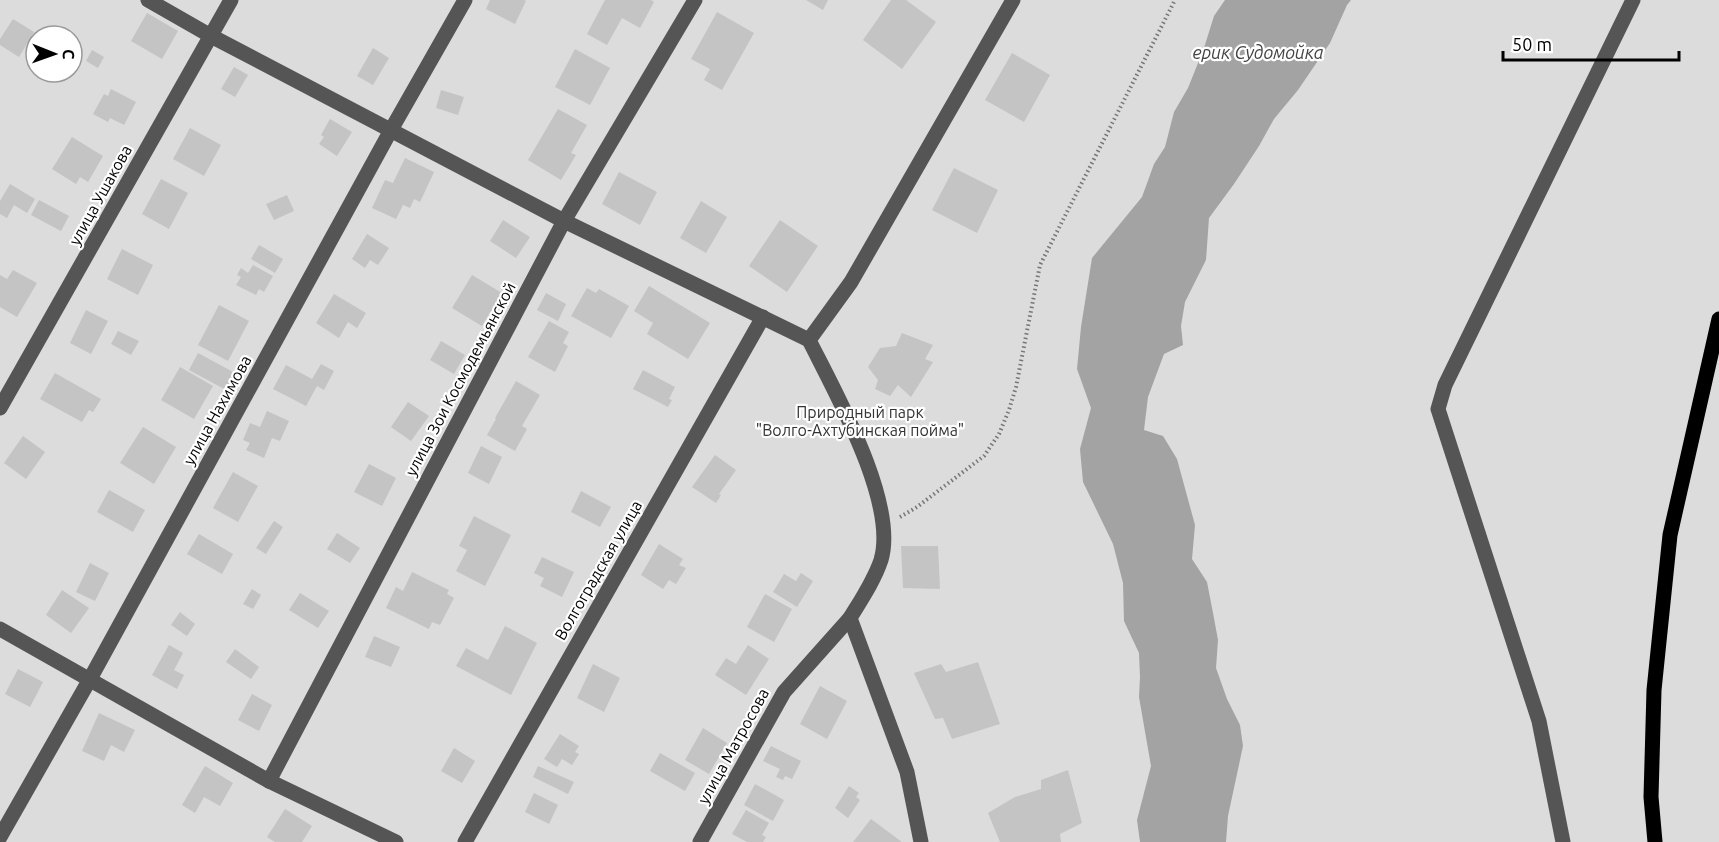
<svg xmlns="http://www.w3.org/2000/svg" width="1719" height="842" viewBox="0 0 1719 842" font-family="Ubuntu,sans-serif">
  <rect width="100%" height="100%" fill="#fff"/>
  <!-- green -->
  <path fill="#dcdcdc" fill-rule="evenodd" d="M0 0H1719V842H0ZM36 36H72V72H36Z"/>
  <!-- water -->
  <polygon fill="#a3a3a3" points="1225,0 1351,0 1347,5 1330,43 1298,90 1274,119 1259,146 1234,184 1209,218 1206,260 1185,302 1181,326 1183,345 1164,354 1148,397 1144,430 1163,436 1177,459 1195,525 1192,559 1207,582 1213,613 1218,640 1216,668 1227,699 1240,725 1243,746 1228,816 1226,842 1140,842 1137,820 1151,766 1139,697 1140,677 1139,653 1124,621 1123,583 1113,544 1083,482 1080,449 1091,408 1077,369 1081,327 1092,258 1142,197 1154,164 1165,147 1174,112 1188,88 1204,48 1214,16"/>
  <!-- building -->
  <g fill="#c4c4c4">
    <polygon points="490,0 524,0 526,1 515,24 486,9"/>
    <polygon points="605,0 651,0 654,2 640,28 622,18 607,45 587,34"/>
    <polygon points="806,0 828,0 823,10"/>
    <polygon points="891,0 906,0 936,22 902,69 863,40"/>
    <polygon points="717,12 754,33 722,90 704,80 710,69 691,59"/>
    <polygon points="147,13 178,31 162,59 131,41"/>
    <polygon points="13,19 34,32 19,57 0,45 0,39"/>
    <polygon points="373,48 389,58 373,85 357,76"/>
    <polygon points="575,49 610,68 590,105 555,87"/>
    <polygon points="92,50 104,57 98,68 86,61"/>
    <polygon points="1012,53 1050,75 1024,122 985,100"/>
    <polygon points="234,67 248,75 235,97 221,89"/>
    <polygon points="111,89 136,102 124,125 110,118 108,122 93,114 104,94 108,96"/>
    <polygon points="441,90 464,97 458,115 436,108"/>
    <polygon points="558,109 587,125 571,153 576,155 561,180 528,160"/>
    <polygon points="330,119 352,132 337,156 319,144 324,137 321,135"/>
    <polygon points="190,128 221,145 204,176 173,159"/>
    <polygon points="72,137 103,156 88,182 80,177 76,184 52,169"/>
    <polygon points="405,158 434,172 420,202 414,199 410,208 403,205 396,219 372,208 385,180 393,183"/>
    <polygon points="954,168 998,190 977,233 932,210"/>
    <polygon points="619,172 657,192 640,225 602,204"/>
    <polygon points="161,179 188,193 169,229 142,214"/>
    <polygon points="10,184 35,199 27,213 14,205 7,218 0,214 0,201"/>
    <polygon points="287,195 294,211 274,220 266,204"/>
    <polygon points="39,200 69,216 61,231 31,215"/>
    <polygon points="701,201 727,217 706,253 680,238"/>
    <polygon points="503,220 530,237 516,258 490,241"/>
    <polygon points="780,220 818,246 787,292 749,266"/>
    <polygon points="367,234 389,248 378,265 370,260 365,268 352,259"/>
    <polygon points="259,245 283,259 275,273 251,259"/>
    <polygon points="122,249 153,265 138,295 107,279"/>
    <polygon points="253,265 273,276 264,292 259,289 256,295 236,285 241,277 237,275 241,268 248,273"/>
    <polygon points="13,270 37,283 17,317 0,307 0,275 7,279"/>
    <polygon points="472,275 502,293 482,326 452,308"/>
    <polygon points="649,286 710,323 688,359 647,334 653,323 634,311"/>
    <polygon points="587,288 596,293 599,289 629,306 611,338 571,316"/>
    <polygon points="546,293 566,304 558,321 537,310"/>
    <polygon points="334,294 366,313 357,328 348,322 339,338 316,323"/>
    <polygon points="219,305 249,321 228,361 198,345"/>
    <polygon points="86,310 108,321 91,354 70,343"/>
    <polygon points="549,321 569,332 563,343 568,346 555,372 528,357"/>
    <polygon points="118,331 139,341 131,355 111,344"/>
    <polygon points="902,333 933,345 925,359 933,362 911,397 898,385 890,396 875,389 878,380 868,367 880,348 896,346"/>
    <polygon points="441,341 465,355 454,374 430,360"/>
    <polygon points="198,353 235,373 226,390 189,370"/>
    <polygon points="321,364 334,371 324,390 317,386 306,406 273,389 286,365 312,379"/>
    <polygon points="180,367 213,386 194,419 161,400"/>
    <polygon points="643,370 675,387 669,399 672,400 668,407 633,389"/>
    <polygon points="55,373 101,399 93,412 89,410 82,422 40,399"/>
    <polygon points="516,381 540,395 522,426 527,429 515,451 487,435 496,419 495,418"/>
    <polygon points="408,402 429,416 411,441 391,427"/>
    <polygon points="267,411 289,421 280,441 272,438 264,458 246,450 250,443 243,440 250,423 260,427"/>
    <polygon points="143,427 176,447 154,484 120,463"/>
    <polygon points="23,436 45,452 26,479 4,463"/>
    <polygon points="481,446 502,457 489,484 468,473"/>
    <polygon points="715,455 736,470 719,494 721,495 716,503 692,487"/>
    <polygon points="369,464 396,478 382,506 354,492"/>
    <polygon points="233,472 258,486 238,522 213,508"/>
    <polygon points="109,490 145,510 133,532 97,512"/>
    <polygon points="581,491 611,507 600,527 571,512"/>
    <polygon points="474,516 511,535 485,586 456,571 467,550 459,546"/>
    <polygon points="274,521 283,527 266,554 256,548"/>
    <polygon points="337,533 360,548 350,563 327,549"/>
    <polygon points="199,534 233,554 222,574 187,554"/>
    <polygon points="659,544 683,559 679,565 686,568 676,584 669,580 663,589 641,575"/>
    <polygon points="901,546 938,546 940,589 903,588"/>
    <polygon points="542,557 574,572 562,597 540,586 544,578 534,573"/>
    <polygon points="90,563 109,573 95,601 76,592"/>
    <polygon points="412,572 449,590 447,594 454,598 440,625 432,622 429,629 386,608 396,587 403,591"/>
    <polygon points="801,573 813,581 797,607 773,592 784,574 796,581"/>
    <polygon points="252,589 261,595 253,609 243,604"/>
    <polygon points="62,590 89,608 71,633 46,615"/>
    <polygon points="300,593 329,611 318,628 289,610"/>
    <polygon points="765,594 792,609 774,642 747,627"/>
    <polygon points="180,612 195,624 187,636 171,625"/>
    <polygon points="505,626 537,643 511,695 456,666 466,648 488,660"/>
    <polygon points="374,636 400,647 391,667 365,657"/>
    <polygon points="169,645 183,653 174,670 184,675 177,689 152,675"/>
    <polygon points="748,645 769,659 746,695 715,675 726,658 736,664"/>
    <polygon points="235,649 259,667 251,679 226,662"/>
    <polygon points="978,662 1000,724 952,739 943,718 935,719 914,673 941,664 946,672"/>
    <polygon points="593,664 620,678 604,712 577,698"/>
    <polygon points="18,669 43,682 30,707 5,694"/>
    <polygon points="820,686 847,701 827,739 800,724"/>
    <polygon points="252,694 272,705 259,731 238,720"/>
    <polygon points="99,713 135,730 124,752 111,745 104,761 82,751"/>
    <polygon points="703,728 727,743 709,774 685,760"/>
    <polygon points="560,734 579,746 575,752 579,754 572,765 562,759 557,767 544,759"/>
    <polygon points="771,746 801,761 792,779 785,776 783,780 776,777 780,769 763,761"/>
    <polygon points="454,748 475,761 462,783 441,771"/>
    <polygon points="660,753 695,773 685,791 650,771"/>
    <polygon points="205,766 233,783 220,806 204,797 195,813 182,805"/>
    <polygon points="538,766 574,782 568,794 533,777"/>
    <polygon points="1068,770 1082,823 1060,834 1061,842 1000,842 988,813 1015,797 1041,789 1041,780"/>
    <polygon points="755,784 784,800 773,821 744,805"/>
    <polygon points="849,786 859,793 856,797 860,800 848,818 835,808"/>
    <polygon points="534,793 558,805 549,824 525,812"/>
    <polygon points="285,809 312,826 302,842 275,842 267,837"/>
    <polygon points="746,810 769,823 762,835 766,837 763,842 747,842 732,834"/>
    <polygon points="871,819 902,842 853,842"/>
  </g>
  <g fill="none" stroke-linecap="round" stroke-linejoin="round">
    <!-- major casing -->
    <g stroke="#dbdbdb" stroke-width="18">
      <polyline id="major" points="1655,842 1651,797 1654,690 1670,535 1719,319"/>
    </g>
    <!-- path -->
    <polyline stroke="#777" stroke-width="4" stroke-dasharray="1.5 3" stroke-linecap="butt" points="900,517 917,507 984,456 999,434 1009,410 1016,387 1040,265 1175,0"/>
    <!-- minor -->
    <g stroke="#555" stroke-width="15">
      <polyline points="148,0 211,36 564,221 809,340"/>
      <polyline points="0,408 231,0"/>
      <polyline points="0,629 269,781 396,842"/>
      <polyline points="269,781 564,221 695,0"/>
      <polyline points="0,837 90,679 391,130 465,0"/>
      <polyline points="465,842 763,317"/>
      <polyline points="700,842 784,692 850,618"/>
      <path d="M921 842 907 772 850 618C861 600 874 581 881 560 898 503 835 392 809 340L851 282 1013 0"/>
      <polyline points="1563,842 1539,721 1438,409 1445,385 1633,0"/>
    </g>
    <!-- major -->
    <use href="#major" stroke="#000" stroke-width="15"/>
  </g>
  <g text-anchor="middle" stroke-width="4.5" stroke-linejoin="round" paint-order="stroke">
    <!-- street labels -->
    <g font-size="16" fill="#000" stroke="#fff">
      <text transform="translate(100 195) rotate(-61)" y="6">улица Ушакова</text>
      <text transform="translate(460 379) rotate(-62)" y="6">улица Зои Космодемьянской</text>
      <text transform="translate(217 410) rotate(-61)" y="6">улица Нахимова</text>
      <text transform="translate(598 570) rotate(-60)" y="6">Волгоградская улица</text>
      <text transform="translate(733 746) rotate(-61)" y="6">улица Матросова</text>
    </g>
    <!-- park labels -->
    <g font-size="16" fill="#333" stroke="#fff">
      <text x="860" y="418">Природный парк<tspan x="860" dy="18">"Волго-Ахтубинская пойма"</tspan></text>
    </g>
    <!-- water labels -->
    <g font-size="18" font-style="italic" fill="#444" stroke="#fff">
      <text x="1258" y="59">ерик Судомойка</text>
    </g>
  </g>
  <!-- north arrow -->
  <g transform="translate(54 54) rotate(91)"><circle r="28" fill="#ffffff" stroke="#999999" stroke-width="1.5"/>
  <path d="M0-4.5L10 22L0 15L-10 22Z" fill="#000000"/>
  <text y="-9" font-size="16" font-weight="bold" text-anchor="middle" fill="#000000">С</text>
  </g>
  <!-- scale -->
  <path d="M1503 51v9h176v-9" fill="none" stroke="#000000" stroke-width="3"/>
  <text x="1512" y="51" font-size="18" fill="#000000" stroke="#ffffff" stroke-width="4.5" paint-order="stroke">50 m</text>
</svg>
